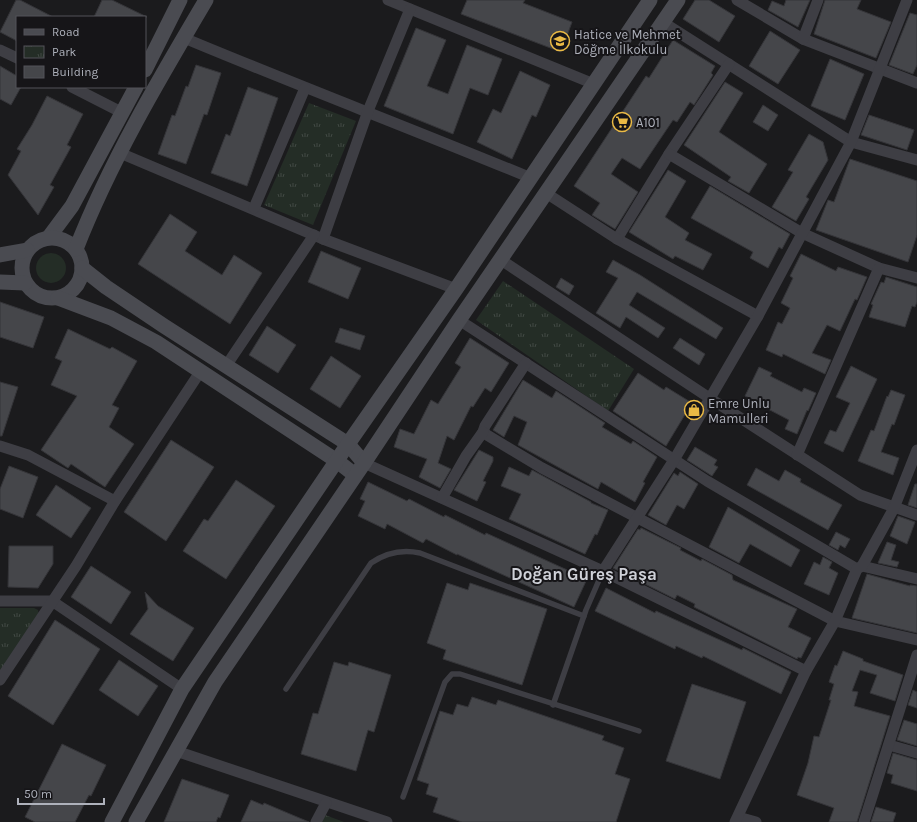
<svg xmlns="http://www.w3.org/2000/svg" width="917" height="822" viewBox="0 0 917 822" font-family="Karla,sans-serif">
  <defs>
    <pattern id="park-tufts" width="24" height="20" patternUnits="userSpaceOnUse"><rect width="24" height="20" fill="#242d26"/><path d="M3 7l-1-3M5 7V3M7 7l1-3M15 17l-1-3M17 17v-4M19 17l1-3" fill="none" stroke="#414944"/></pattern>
  </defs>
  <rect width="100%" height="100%" fill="#1b1b1d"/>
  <!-- green -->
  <circle fill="#242d26" cx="51" cy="268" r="15"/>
  <!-- park -->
  <g fill="url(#park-tufts)">
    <polygon points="309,103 356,121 313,225 264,205"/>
    <polygon points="503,281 634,369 608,411 476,320"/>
    <polygon points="0,608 34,608 38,610 39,615 0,673"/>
    <polygon points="325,815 344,822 322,822"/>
  </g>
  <!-- building -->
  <g fill="#45464a" stroke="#353539">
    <polygon points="16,0 20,0 53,17 17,17 17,41 0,32"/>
    <polygon points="102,0 112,0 147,17 94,17"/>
    <polygon points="467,0 525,0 523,3 572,22 561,52 461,14"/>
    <polygon points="695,0 709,0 735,16 719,42 683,19"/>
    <polygon points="786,0 810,0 798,27 768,10 772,1 784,6"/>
    <polygon points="825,0 861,0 857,9 891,22 876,58 814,34"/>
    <polygon points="910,13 917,15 917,65 913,74 889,65"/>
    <polygon points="416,28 446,40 427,86 448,94 467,45 502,59 488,95 470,88 453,134 384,106"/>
    <polygon points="770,31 800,50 778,84 749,66"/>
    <polygon points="673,40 715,66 711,73 713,75 694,105 690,102 677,122 673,120 640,169 622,158 611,174 638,192 615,229 592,215 600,203 574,186 646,76 649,78"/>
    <polygon points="830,59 864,74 845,120 811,106"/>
    <polygon points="196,65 221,73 207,115 204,114 186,164 158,154 172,115 175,116 186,86 188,87"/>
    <polygon points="0,66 17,76 17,87 21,87 11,105 0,99"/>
    <polygon points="520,71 550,85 536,117 532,115 512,159 477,142 493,109 501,113"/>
    <polygon points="725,82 743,93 719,132 767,164 749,193 728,181 731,177 684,145"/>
    <polygon points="248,87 278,98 247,186 211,173 226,134 230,136"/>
    <polygon points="47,96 83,114 67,145 71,147 50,185 54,187 38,215 8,175 21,151 17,149 32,125"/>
    <polygon points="763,105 778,115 768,131 753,122"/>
    <polygon points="869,115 914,130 907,150 861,135"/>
    <polygon points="809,134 823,142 828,160 806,197 809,199 796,221 772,207 793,172 788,170"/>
    <polygon points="850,159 917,181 917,235 908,262 816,230 828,200 834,202"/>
    <polygon points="668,170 686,181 665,217 689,233 685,240 712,254 703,270 675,256 673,259 629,232"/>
    <polygon points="710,186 790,234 782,249 779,247 768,268 750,258 753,252 691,218"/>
    <polygon points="170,214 197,232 185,251 222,275 234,255 262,273 230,324 138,264"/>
    <polygon points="321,251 361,268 348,299 308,282"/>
    <polygon points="801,254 836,271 838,267 867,277 857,300 855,299 840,331 827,325 812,353 831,360 825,374 783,354 782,357 766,350 778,322 782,324 790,308 781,303 793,278 790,276"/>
    <polygon points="613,260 640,275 723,328 716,339 637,292 629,305 665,328 658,338 626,317 620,328 596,313 618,278 606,272"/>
    <polygon points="886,277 917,287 917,302 915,307 912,306 905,327 869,317 873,305 871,304 881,282 884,283"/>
    <polygon points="561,278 574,286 569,295 556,287"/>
    <polygon points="0,302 44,317 33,348 0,337"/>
    <polygon points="267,326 296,345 278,373 249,355"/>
    <polygon points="340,328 365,336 360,350 335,342"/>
    <polygon points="68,329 110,349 112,347 137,361 112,405 119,408 109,427 134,444 105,487 71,464 68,468 41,450 77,396 51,385 62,361 55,358"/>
    <polygon points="470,338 509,363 491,392 485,388 473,407 471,406 454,440 447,436 438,463 451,469 440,488 419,477 427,459 394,447 400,429 414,434 431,400 438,404 461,367 455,363"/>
    <polygon points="680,338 705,354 699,365 673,348"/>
    <polygon points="331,356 361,376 340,408 310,389"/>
    <polygon points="851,366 877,379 843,452 824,443 830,430 836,432 850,403 836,397"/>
    <polygon points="759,367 772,373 770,376 802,392 804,388 816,393 808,411 807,410 797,434 785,429 789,420 768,409 769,407 745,396"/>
    <polygon points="638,373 664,390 666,387 692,403 666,446 613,411"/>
    <polygon points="523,380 552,398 556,391 605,423 602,427 631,444 633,441 657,457 643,482 645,483 635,502 601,482 598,489 518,445 527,422 514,416 504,437 493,430"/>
    <polygon points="0,382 18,387 2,436 0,436"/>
    <polygon points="891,390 905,395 894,425 892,424 881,452 899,458 893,475 858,461 871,430 874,431 887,396 888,397"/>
    <polygon points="171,440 214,467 166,541 124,512"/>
    <polygon points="695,447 717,460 714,465 718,467 712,476 687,460"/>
    <polygon points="479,450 493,457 493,461 483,481 486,482 477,501 454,490"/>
    <polygon points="9,466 38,477 23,518 0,509 0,489"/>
    <polygon points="509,467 529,476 532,470 591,502 591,503 608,510 597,535 595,534 585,554 509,519 521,494 501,486"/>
    <polygon points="756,468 779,481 785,470 801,479 800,482 842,505 828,530 747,485"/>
    <polygon points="680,472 698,484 684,509 677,505 666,525 648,515 674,473 678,476"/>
    <polygon points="236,480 275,506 226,579 183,551 204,519 208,521"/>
    <polygon points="368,482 407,501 409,499 444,517 445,515 485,535 486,533 587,579 574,607 457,554 457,555 426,539 423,543 387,524 385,529 358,516 365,501 360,499"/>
    <polygon points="915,484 917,484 917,508 908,505"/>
    <polygon points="56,485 91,508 71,538 36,515"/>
    <polygon points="728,507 800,550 791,567 750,544 739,563 709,547"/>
    <polygon points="898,516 915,522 907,544 890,536"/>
    <polygon points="641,528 681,548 680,550 701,561 702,559 732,575 733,580 797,609 788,627 811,638 801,658 798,657 797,659 700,610 694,607 695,604 677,595 675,599 613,568 638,529 640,530"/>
    <polygon points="836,532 850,539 845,548 840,545 838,550 829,545"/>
    <polygon points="887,542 896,545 891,560 899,562 897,567 878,563"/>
    <polygon points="9,546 53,546 53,564 38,588 8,587"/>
    <polygon points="823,557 832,562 829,568 838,573 829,595 804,584 814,562 820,565"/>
    <polygon points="91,566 131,592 111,624 71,597"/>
    <polygon points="867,574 910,586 910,585 917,586 917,633 852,618"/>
    <polygon points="447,583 468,590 470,583 547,609 522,685 443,659 446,650 427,643"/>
    <polygon points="606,588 655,613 656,611 742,650 743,648 791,672 781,694 703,656 702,658 676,646 675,649 595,611"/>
    <polygon points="145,592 158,606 194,628 173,661 130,634 148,609"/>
    <polygon points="55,620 100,649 53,725 8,696"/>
    <polygon points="843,651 863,659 863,661 903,675 895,701 870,693 877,675 860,670 852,691 858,692 854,706 890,716 857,822 829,822 834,808 797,795 808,763 814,736 819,737 831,700 829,700 834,684 829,682 835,665 837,666"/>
    <polygon points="119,660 158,686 138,716 99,690"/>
    <polygon points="334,662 348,666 349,662 391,675 374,732 368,730 356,771 301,754 313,713 318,714"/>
    <polygon points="692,684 746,702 720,779 666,761"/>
    <polygon points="913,690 917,692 917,708 908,705"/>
    <polygon points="472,697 496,705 498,700 604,736 602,740 624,748 615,774 630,779 616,822 462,822 433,812 438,798 426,794 429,784 417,780 440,711 453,715 457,704 468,707"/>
    <polygon points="904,720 917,724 917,746 897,740"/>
    <polygon points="62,744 106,765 91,796 89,795 75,822 35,822 25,817"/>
    <polygon points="893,753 917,760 917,791 891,783 893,775 887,773"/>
    <polygon points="182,779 229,795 220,818 218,817 216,822 164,822"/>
    <polygon points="251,800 263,805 264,803 309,822 241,822"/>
    <polygon points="876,807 896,813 893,822 871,822"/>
  </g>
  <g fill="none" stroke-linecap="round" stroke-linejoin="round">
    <!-- lane -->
    <g stroke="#3e3e44" stroke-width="5.5">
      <path d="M286 689 371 563C387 552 402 549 420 553L584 616"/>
      <polyline points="553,705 586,610 603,571"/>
      <polyline points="403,797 445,682 452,674 460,674 639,731"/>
    </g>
    <!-- street -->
    <g stroke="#3e3e44" stroke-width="11">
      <polyline points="388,0 594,84"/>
      <polyline points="737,0 803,39 917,83"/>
      <polyline points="664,23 851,142 917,160"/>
      <path d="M184 38C299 86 415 130 531 178"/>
      <polyline points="803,39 818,0"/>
      <polyline points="0,50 17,58"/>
      <polyline points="729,64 669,154 617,239 758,316"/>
      <polyline points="72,87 123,113"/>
      <polyline points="120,153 323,239 456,289"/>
      <polyline points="669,154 802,233 879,268 917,278"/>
      <polyline points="546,193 617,239"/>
      <polyline points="254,208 305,88"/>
      <polyline points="323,239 368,111 410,9"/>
      <polyline points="501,260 711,399 860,495 917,515"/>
      <polyline points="459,320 707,481 857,569"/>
      <polyline points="526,363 485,426 483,432 487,435 542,468 835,621 917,640"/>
      <polyline points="226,366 314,235"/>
      <polyline points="0,446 28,455 115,501"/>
      <polyline points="797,455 879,268"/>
      <polyline points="364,463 603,571 806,671"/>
      <polyline points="442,498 466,456 483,432"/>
      <polyline points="862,566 917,579"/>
      <polyline points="603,571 674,460 758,316 851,142 907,0"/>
      <polyline points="0,601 52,601 182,689"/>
      <polyline points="0,680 76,566 115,501 200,372"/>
      <polyline points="889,745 917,753"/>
      <polyline points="176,751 387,822"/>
      <polyline points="738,817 756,822"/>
      <polyline points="316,822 326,803"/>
      <polyline points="735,822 806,671 835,621 857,569 862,566 894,508 917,450"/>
      <polyline points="864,822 917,655"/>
    </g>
    <!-- secondary -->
    <g stroke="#4a4b51" stroke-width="15">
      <polyline points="145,70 180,0"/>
      <polyline points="49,237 72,206 136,87"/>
      <circle cx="52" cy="268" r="30"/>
      <path d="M76 249C110 162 158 81 206 0"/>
      <polyline points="0,255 27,250"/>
      <polyline points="82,268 106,287 164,326 348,444 364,463"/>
      <polyline points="0,282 25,283"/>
      <polyline points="58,298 111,318 156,342 337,461 355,475"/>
      <polyline points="112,822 182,689 348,444 456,289 650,0"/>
      <polyline points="136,822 215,682 364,463 459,320 678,0"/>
    </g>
  </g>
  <!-- icons -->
  <defs>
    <g id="school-ring" transform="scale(1)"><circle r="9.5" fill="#161518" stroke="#eaba45" stroke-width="1.5"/><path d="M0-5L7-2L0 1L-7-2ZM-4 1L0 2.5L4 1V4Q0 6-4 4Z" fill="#eaba45"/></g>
    <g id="supermarket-ring" transform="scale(1)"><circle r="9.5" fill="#161518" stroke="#eaba45" stroke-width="1.5"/><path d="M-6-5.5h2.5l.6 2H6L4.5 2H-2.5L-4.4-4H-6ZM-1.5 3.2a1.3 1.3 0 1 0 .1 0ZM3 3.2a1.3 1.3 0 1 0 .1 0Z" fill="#eaba45"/></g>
    <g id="shop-ring" transform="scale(1)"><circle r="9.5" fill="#161518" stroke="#eaba45" stroke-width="1.5"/><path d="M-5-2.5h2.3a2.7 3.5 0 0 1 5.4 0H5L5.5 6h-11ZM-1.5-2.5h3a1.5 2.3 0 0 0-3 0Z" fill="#eaba45"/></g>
  </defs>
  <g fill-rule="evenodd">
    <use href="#school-ring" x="560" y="41"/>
    <use href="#supermarket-ring" x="622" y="122"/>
    <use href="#shop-ring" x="694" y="410"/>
  </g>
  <g text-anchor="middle" stroke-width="4" stroke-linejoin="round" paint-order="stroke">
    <!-- poi labels -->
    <g font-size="13" fill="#aeb1bb" stroke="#161518" text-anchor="start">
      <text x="574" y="39">Hatice ve Mehmet<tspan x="574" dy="15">Döğme İlkokulu</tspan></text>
      <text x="636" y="127">A101</text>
      <text x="708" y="408">Emre Unlu<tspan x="708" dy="15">Mamulleri</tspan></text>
    </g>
    <!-- district labels -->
    <g font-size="17" font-weight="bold" fill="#cfd1d8" stroke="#161518">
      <text x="584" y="580">Doğan Güreş Paşa</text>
    </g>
  </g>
  <!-- legend -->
  <rect x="16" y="16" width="130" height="72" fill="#161518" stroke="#535359"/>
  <rect x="24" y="29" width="20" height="6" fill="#4a4b51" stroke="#535359"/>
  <text x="52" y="36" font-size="12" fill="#aeb1bb">Road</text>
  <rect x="24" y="46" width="20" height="12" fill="url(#park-tufts)" stroke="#535359"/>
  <text x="52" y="56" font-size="12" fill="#aeb1bb">Park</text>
  <rect x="24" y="66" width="20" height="12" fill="#45464a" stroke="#535359"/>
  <text x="52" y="76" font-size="12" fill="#aeb1bb">Building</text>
  <!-- scale -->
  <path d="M18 798v6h86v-6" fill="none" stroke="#aeb1bb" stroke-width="2"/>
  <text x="24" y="798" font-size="12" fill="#aeb1bb" stroke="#161518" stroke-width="3" paint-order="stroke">50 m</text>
</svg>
